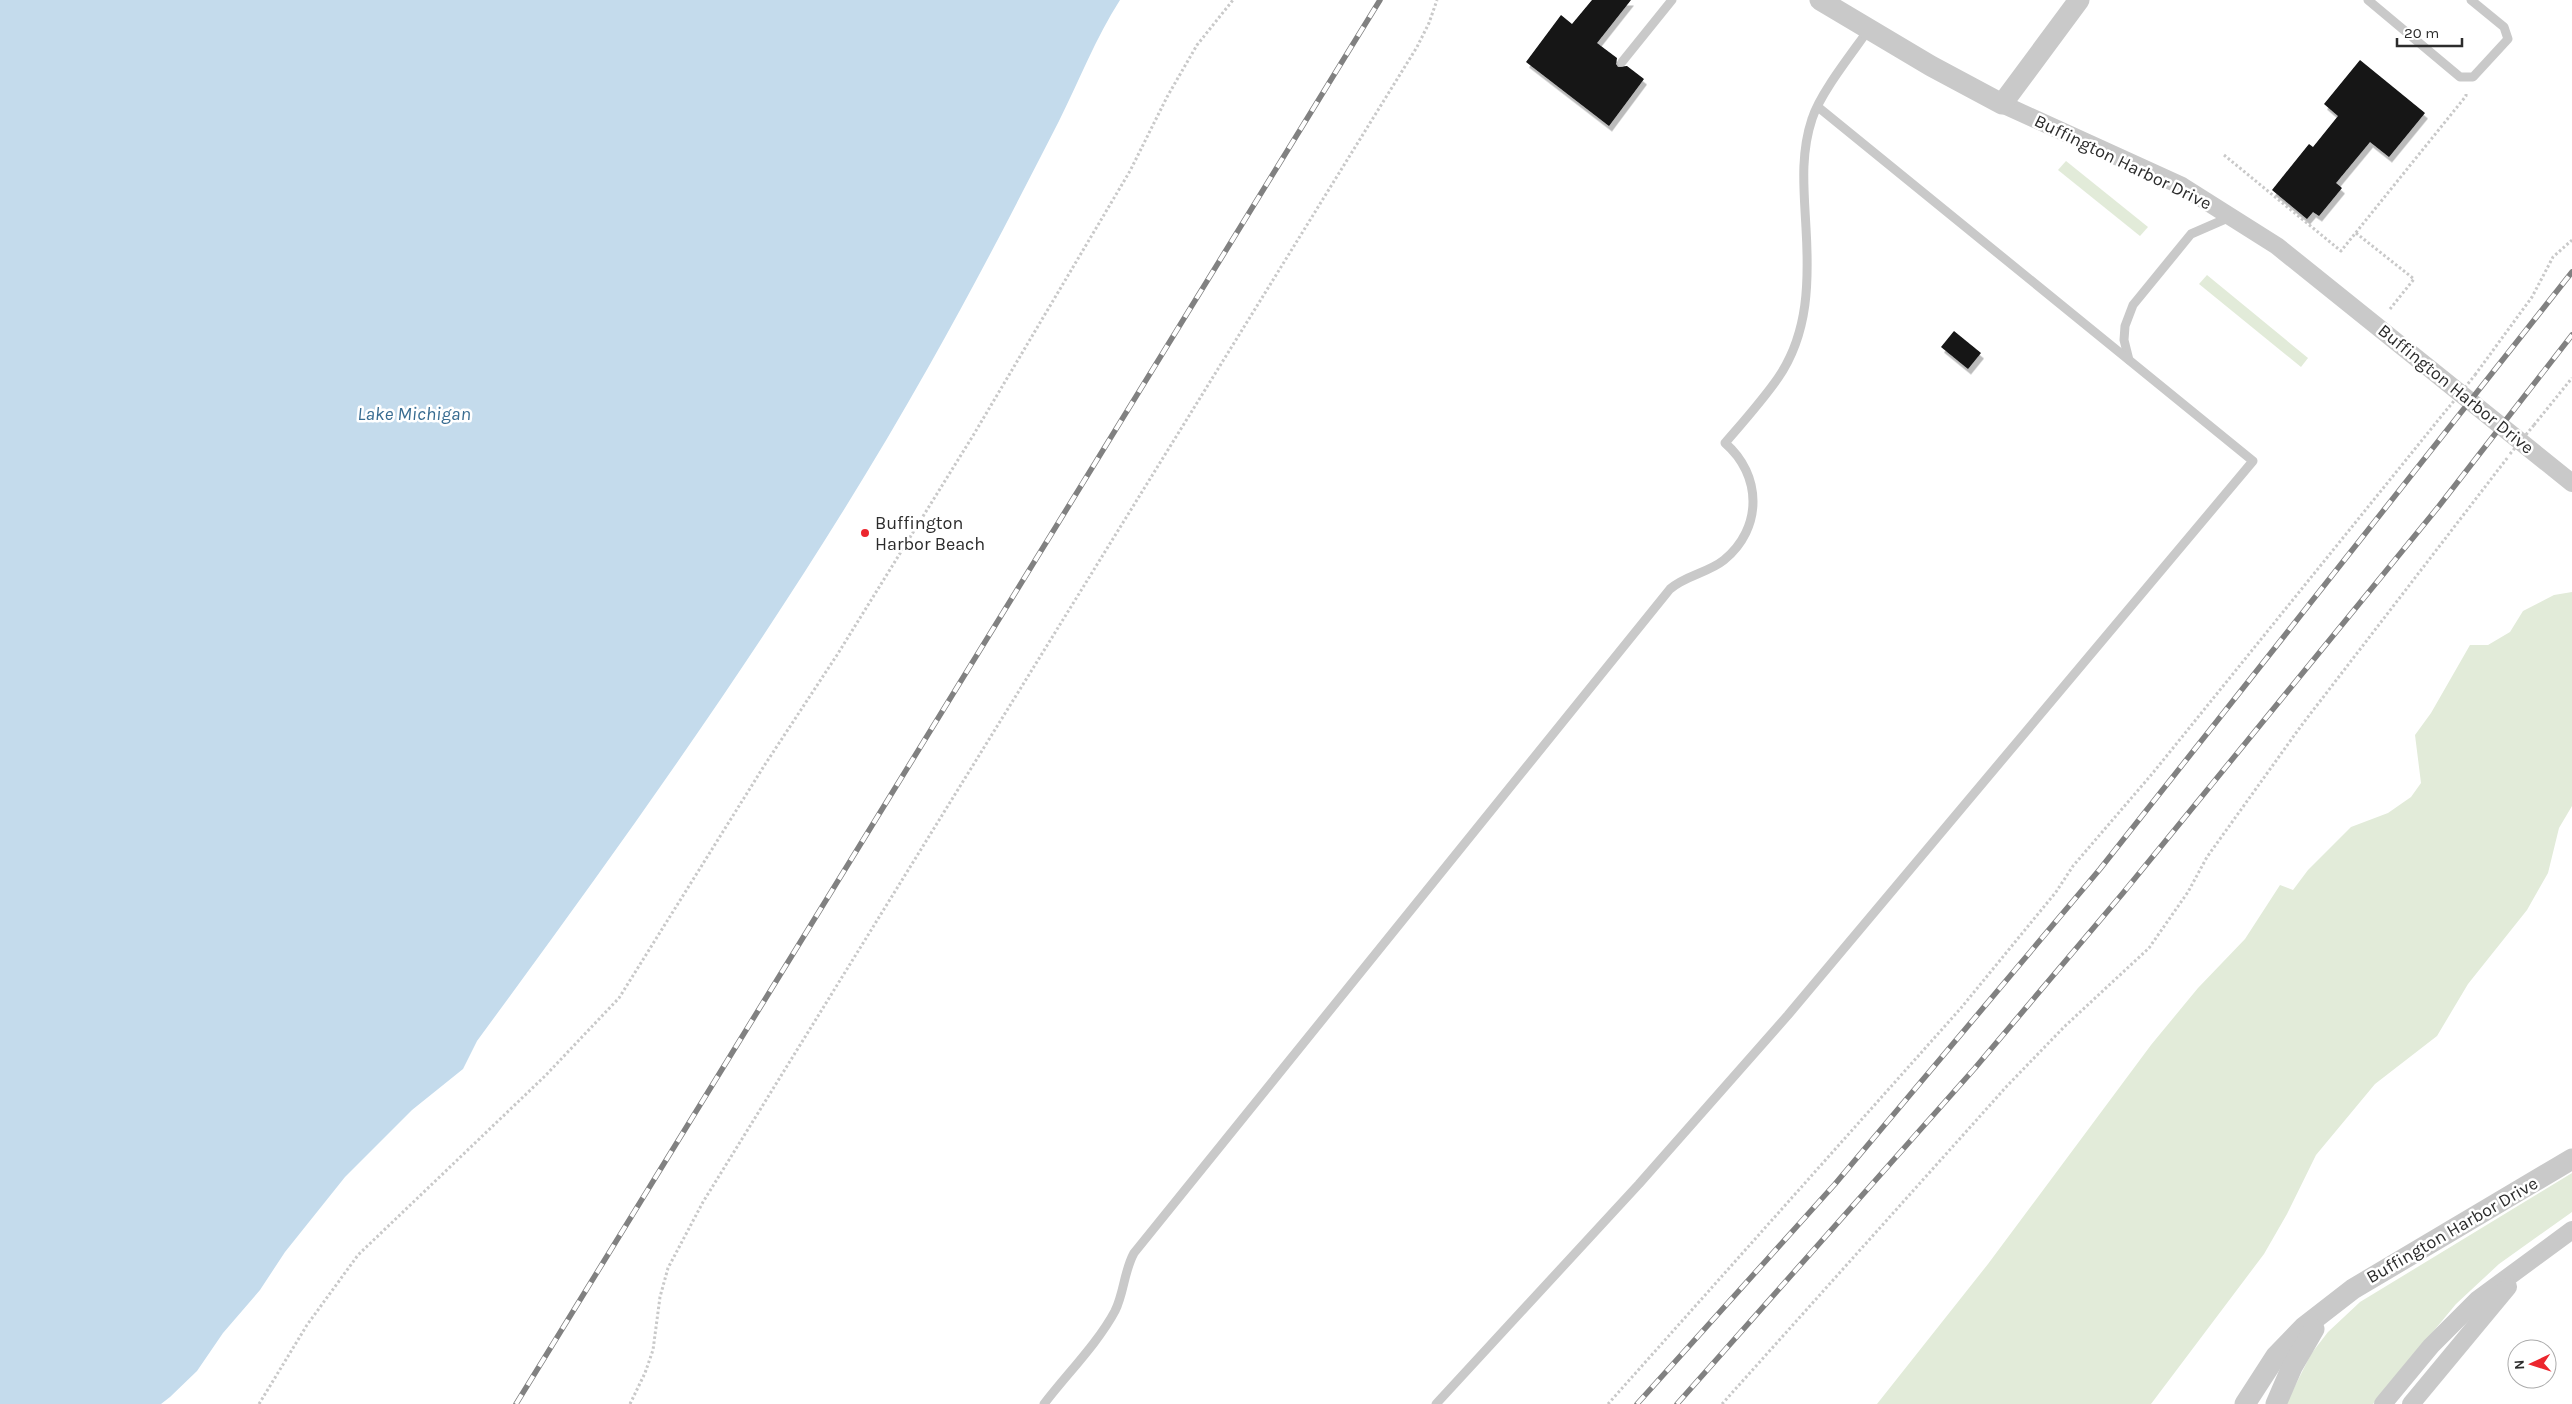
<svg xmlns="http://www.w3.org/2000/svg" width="2572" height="1404" viewBox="0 0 2572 1404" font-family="Karla,sans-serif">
  <defs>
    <filter id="shadow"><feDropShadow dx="3" dy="5.5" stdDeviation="0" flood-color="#0004"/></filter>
  </defs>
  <rect width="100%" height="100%" fill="#fff"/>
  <!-- green -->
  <g fill="#e2ebd9">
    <polygon points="2066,161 2148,227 2140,236 2058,170"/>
    <polygon points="2207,275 2308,358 2301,367 2199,284"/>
    <polygon points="2572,592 2572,806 2559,828 2548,873 2527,910 2468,984 2437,1036 2375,1084 2316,1155 2287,1214 2264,1254 2151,1404 1877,1404 1988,1264 2151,1045 2198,988 2245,939 2280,885 2293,890 2308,870 2351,827 2388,813 2411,797 2421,783 2415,735 2431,713 2470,645 2488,645 2510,632 2523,611 2554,595"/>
    <polygon points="2572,1173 2572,1212 2499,1264 2456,1304 2373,1404 2286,1404 2311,1354 2328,1332 2360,1302"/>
  </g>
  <!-- water -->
  <path fill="#c4dbec" d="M0 0H1120C1096 37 1079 81 1059 121 1017 203 975 285 929 366 796 602 637 823 477 1041L463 1069 412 1110 345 1177 285 1252 260 1290 223 1333 197 1371 170 1397 161 1404H0Z"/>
  <!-- building -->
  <g fill="#131313" filter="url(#shadow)">
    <polygon points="1592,0 1631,0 1597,43 1617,58 1616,64 1618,67 1627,66 1644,79 1609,126 1526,62 1561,15 1572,24"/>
    <polygon points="2360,60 2425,113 2389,157 2370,142 2336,183 2342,188 2319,216 2313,212 2307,219 2272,190 2309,144 2313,147 2338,116 2324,104"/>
    <polygon points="1954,331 1981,353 1968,369 1941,347"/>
  </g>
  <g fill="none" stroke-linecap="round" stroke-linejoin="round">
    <!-- path -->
    <g stroke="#c9c9c9" stroke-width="3" stroke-dasharray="2.5 2.5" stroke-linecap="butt">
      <polyline points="2224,155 2341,251 2466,96 2466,92"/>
      <polyline points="2356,233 2414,279 2390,309"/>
      <polyline points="2475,375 2532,297 2553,257 2572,240"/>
      <polyline points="2534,425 2572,378"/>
      <polyline points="259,1404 307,1325 358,1255 545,1076 619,998 764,766 837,655 974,434 1130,171 1167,97 1197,45 1233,0"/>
      <polyline points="630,1404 645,1373 653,1350 660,1297 668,1268 703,1202 1417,47 1429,23 1437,0"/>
      <polyline points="1608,1404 1961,1008 2056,892 2073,866 2152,774 2448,408"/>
      <polyline points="1722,1404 2007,1086 2064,1027 2149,948 2188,892 2207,857 2301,726 2508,457"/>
    </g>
    <!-- service -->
    <g stroke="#c9c9c9" stroke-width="9">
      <polyline points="2368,0 2460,77 2473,77 2508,39 2504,27 2471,0"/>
      <polyline points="1622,62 1672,0"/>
      <polyline points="2129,360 2124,340 2125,326 2133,305 2191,234 2230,217"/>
      <path d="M1044 1404C1066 1375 1098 1343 1115 1311 1124 1293 1124 1271 1134 1253L1670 589C1686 575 1708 573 1724 560 1763 528 1762 475 1725 443 1743 422 1762 401 1778 378 1809 333 1809 280 1806 228 1804 190 1800 155 1812 119 1820 93 1853 52 1869 29"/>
      <polyline points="1436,1404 1639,1184 1788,1015 2253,461 1818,107"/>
    </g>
    <!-- minor -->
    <g stroke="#c9c9c9" stroke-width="18">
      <polyline points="2002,104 2182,186 2277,246 2572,483"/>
      <polyline points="2383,1404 2431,1346 2477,1300 2572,1230"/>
      <polyline points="2411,1404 2508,1287"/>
    </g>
    <!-- tertiary -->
    <g stroke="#c9c9c9" stroke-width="21">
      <polyline points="1820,0 1931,66 2002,104 2079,0"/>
      <polyline points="2245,1404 2276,1356 2304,1327 2353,1289 2572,1159"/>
      <polyline points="2276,1404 2292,1367 2314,1329"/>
    </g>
    <!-- rail casing -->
    <g stroke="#818181" stroke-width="5.5">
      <g id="rail">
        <polyline points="516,1404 1380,0"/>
        <polyline points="1637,1404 1835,1184 2100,869 2572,272"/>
        <polyline points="1677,1404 1975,1068 2123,893 2439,506 2572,335"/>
      </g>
    </g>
    <!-- rail -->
    <use href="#rail" stroke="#fff" stroke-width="4" stroke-dasharray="11" stroke-linecap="butt"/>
    <!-- path-bridge -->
    <g stroke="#c9c9c9" stroke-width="3" stroke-dasharray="2.5 2.5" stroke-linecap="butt">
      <polyline points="2449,407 2475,375"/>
      <polyline points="2510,454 2534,425"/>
    </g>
  </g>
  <!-- markers -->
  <circle fill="#ec262e" stroke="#fff" stroke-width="2" cx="865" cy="533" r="5"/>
  <g text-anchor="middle" stroke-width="5" stroke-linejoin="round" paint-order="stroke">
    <!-- street labels -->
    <g font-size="18" fill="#2c2c2c" stroke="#fff">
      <text transform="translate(2123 162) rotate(26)" y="6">Buffington Harbor Drive</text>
      <text transform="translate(2456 389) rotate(39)" y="6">Buffington Harbor Drive</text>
      <text transform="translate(2452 1230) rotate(-30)" y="6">Buffington Harbor Drive</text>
    </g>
    <!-- poi labels -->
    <g font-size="18" fill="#2c2c2c" stroke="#fff" text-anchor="start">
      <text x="875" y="529">Buffington<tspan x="875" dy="21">Harbor Beach</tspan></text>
    </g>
    <!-- water labels -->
    <g font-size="19" font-style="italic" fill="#386c91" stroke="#fff">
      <text x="414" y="420">Lake Michigan</text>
    </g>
  </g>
  <!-- north arrow -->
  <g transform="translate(2532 1364) rotate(266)"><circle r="24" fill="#ffffff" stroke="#ababab"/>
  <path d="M0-4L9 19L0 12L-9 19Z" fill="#ec262e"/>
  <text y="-8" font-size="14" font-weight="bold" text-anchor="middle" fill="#2c2c2c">N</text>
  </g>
  <!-- scale -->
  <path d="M2397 38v8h65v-8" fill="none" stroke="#2c2c2c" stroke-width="2.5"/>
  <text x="2404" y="38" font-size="15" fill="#2c2c2c" stroke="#ffffff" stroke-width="4" paint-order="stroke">20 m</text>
</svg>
